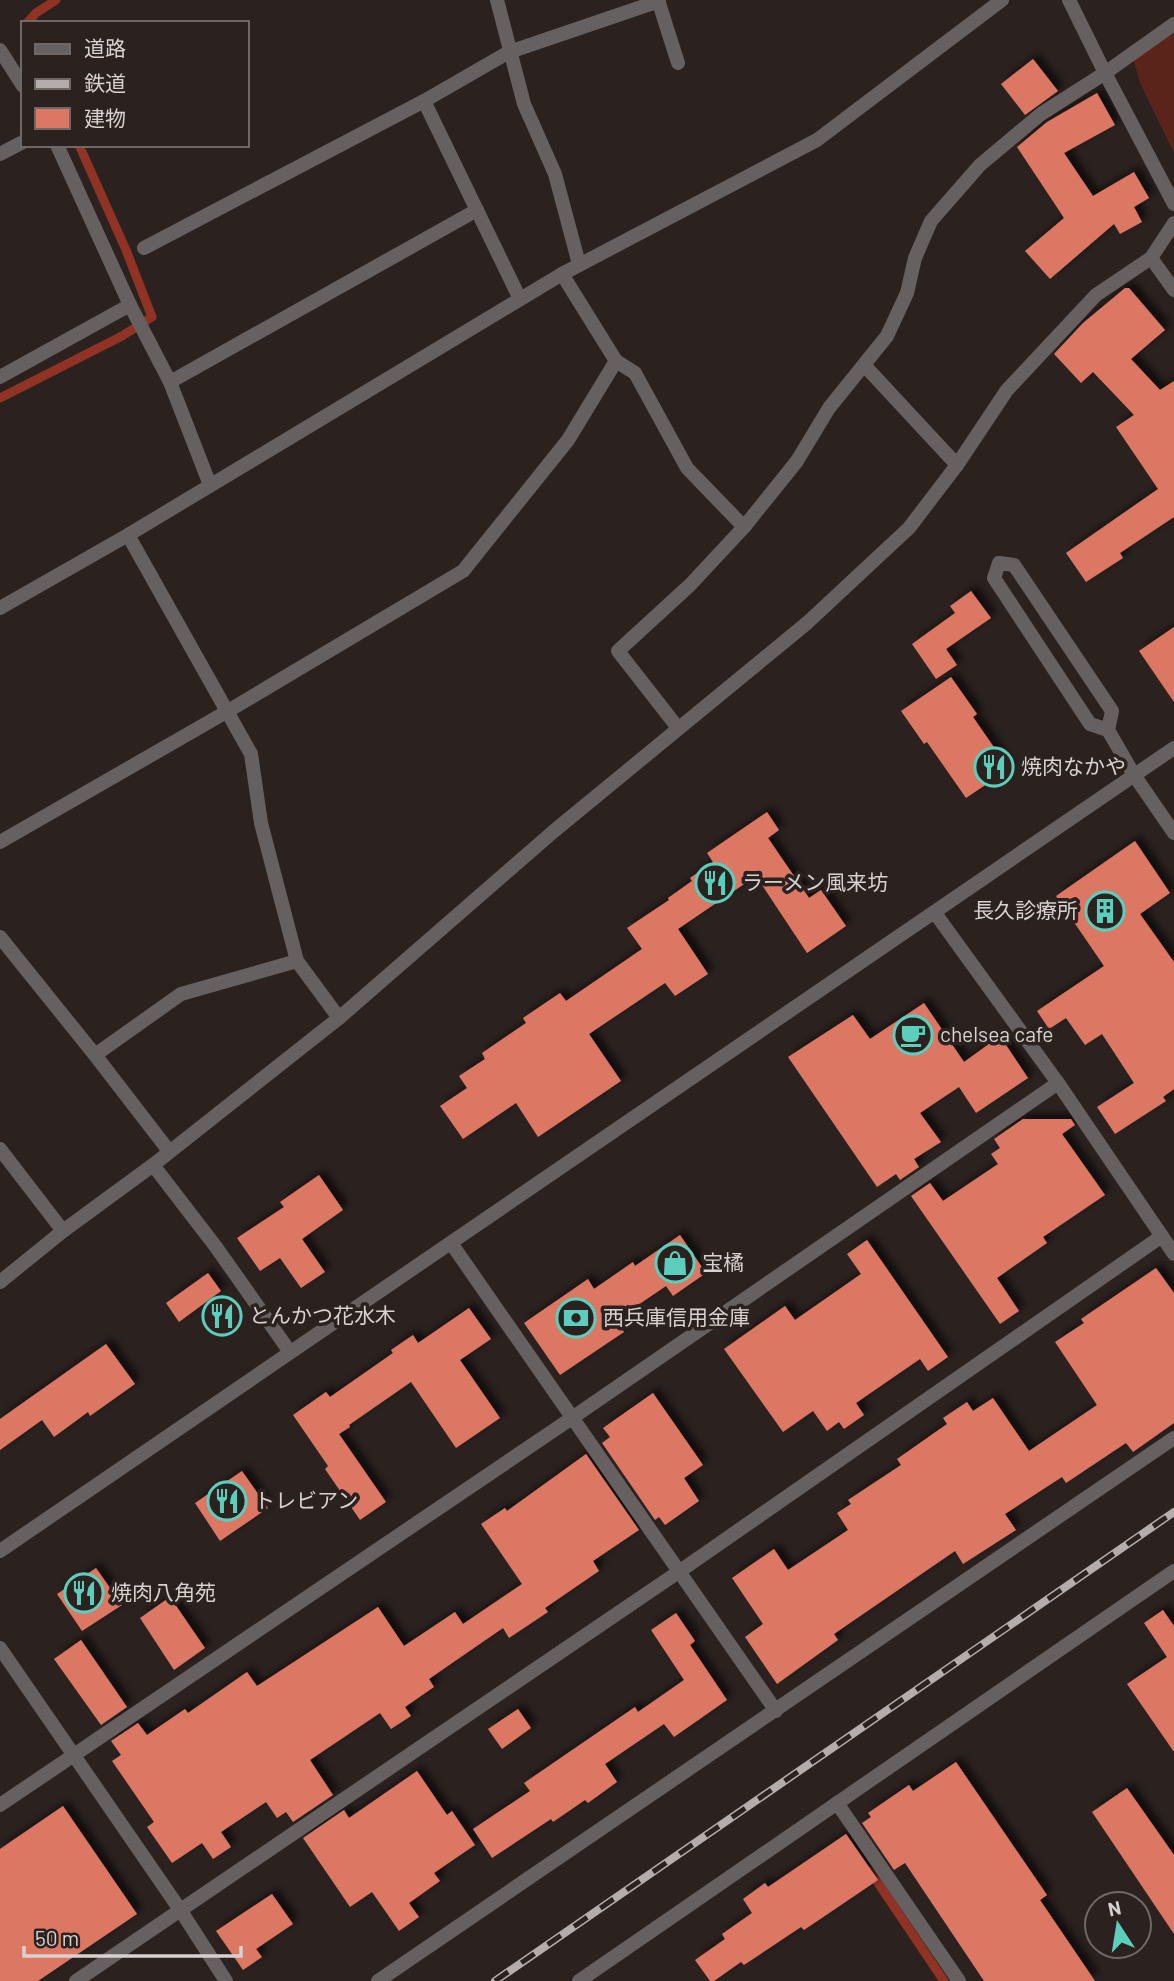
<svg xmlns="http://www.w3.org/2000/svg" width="1174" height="1981" viewBox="0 0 1174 1981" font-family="Barlow,'Noto Sans JP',sans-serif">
  <defs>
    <filter id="shadow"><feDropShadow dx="6" dy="-6" stdDeviation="3.5" flood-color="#0009"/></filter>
  </defs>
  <rect width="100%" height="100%" fill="#2b2220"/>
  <!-- green -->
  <polygon fill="#5a241a" points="1174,33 1174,153 1140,83 1133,58"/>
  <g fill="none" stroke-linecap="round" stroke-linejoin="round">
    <!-- stream -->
    <g stroke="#913324" stroke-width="9">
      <polyline points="27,23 36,13 56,0"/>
      <polyline points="0,398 122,336 152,317 126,250 79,145"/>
      <polyline points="870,1871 944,1981"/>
    </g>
  </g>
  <!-- building -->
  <g fill="#dc7764" filter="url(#shadow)">
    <polygon points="1033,59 1058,91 1025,115 1001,84"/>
    <polygon points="1097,93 1115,125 1064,153 1093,196 1134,172 1149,198 1134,207 1142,222 1120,234 1114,224 1050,279 1025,251 1064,218 1017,147 1047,122"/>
    <polygon points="1125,288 1129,288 1165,330 1131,359 1160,390 1174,381 1174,517 1120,553 1123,558 1086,582 1066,553 1158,489 1116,427 1134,415 1093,372 1081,383 1054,354 1083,323"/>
    <polygon points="971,591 991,618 946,649 957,665 936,679 912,644 955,613 950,606"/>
    <polygon points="1174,627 1174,702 1139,651"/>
    <polygon points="951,677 977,714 973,717 1009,769 966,798 927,742 924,744 901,711"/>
    <polygon points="767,812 779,830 768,838 809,898 821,890 846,926 807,953 756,876 678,929 708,974 675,996 665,983 589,1034 621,1081 538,1137 516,1103 463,1139 440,1106 467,1088 459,1076 485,1059 482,1053 526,1023 523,1018 560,993 566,1001 642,949 627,928 669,900 668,898 692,881 690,878 713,862 707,853"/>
    <polygon points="1135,841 1170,893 1140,914 1174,962 1174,1089 1163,1097 1166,1101 1115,1134 1097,1107 1134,1083 1102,1034 1085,1045 1066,1018 1049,1029 1037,1011 1104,966 1056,896"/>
    <polygon points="924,1003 964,1062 1000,1036 1028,1078 976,1113 959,1087 920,1113 941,1142 914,1159 919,1167 900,1180 896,1174 877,1187 788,1057 853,1015 870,1039"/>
    <polygon points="1023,1119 1071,1119 1075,1125 1062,1134 1105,1195 1043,1237 1047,1243 997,1278 1019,1311 1000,1324 911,1196 930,1183 943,1201 998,1164 991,1154 1000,1148 994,1139"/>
    <polygon points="319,1175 343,1210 302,1239 325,1272 301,1288 280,1258 260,1271 237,1238 284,1207 280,1202"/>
    <polygon points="680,1235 706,1273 673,1296 666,1286 616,1320 624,1332 560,1375 524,1323 588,1279 594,1289 633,1262 635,1266"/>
    <polygon points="867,1240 948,1357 928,1371 920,1359 856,1403 864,1415 844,1429 839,1422 827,1431 813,1411 783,1432 724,1349 785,1306 795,1320 861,1274 847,1254"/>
    <polygon points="1156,1268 1174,1293 1174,1423 1133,1452 1126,1443 1066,1483 1062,1477 1005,1514 1016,1530 963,1564 955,1551 834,1634 838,1640 777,1684 745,1637 763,1624 732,1578 774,1549 788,1570 848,1530 837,1513 851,1504 848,1500 901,1465 897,1459 947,1424 943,1418 967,1402 973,1411 993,1398 1029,1451 1097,1405 1055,1342 1084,1323 1081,1319"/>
    <polygon points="208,1273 221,1291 179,1322 166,1303"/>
    <polygon points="469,1308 491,1339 460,1360 500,1418 456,1448 411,1382 349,1425 350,1427 339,1434 386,1502 360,1520 325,1469 328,1466 293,1415 326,1392 330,1397 393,1353 391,1350 413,1335 418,1343"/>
    <polygon points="106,1344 135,1384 90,1416 88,1412 54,1437 42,1420 0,1450 0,1419"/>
    <polygon points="653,1393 703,1465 684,1478 699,1501 665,1525 659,1517 655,1520 602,1443 610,1437 603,1428"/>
    <polygon points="586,1454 639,1530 593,1561 599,1571 545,1608 548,1612 509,1638 503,1628 429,1679 434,1687 405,1707 411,1716 391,1729 380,1713 310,1760 333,1795 293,1822 286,1812 277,1818 266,1802 221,1832 231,1847 213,1859 202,1843 172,1863 147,1827 154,1822 112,1761 121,1755 111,1741 138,1723 147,1735 185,1709 188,1713 247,1672 257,1686 378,1607 404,1646 455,1612 463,1624 522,1584 481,1524 505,1508 507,1511"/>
    <polygon points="242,1471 268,1508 220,1541 195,1503"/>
    <polygon points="96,1568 122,1605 82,1631 57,1594"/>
    <polygon points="170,1597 205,1648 174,1670 140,1618"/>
    <polygon points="1163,1610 1174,1626 1174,1752 1127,1684 1167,1657 1144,1623"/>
    <polygon points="676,1613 695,1641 690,1645 727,1700 674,1737 664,1724 605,1764 617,1782 588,1803 585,1800 553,1822 551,1819 492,1858 473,1829 530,1791 524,1783 635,1707 638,1712 684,1680 651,1630"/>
    <polygon points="81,1640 127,1707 101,1725 54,1659"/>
    <polygon points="518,1709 531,1728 502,1749 488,1729"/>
    <polygon points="956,1762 1047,1895 1040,1900 1095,1981 984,1981 905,1863 894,1870 862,1823 871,1817 868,1813 909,1785 913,1791"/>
    <polygon points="417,1771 447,1815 452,1811 475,1845 434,1873 440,1881 409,1903 419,1917 399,1931 372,1892 350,1907 303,1838 344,1810 349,1818"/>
    <polygon points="1127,1788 1174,1855 1174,1934 1092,1812"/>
    <polygon points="63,1806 137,1914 38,1981 0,1981 0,1849"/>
    <polygon points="846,1834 878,1880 804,1930 801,1927 744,1965 741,1962 714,1981 710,1981 695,1960 725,1939 722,1934 752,1913 743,1899 765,1883 768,1887"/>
    <polygon points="272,1894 293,1924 256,1949 262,1957 243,1970 216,1931"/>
  </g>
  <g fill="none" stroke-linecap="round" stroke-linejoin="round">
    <!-- minor -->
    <g stroke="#666160" stroke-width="14">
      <polyline points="497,0 524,104 555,174 579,264"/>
      <polyline points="658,0 678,63"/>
      <polyline points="0,50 23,86"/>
      <polyline points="424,101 520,299"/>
      <polyline points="0,154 23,142"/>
      <polyline points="144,248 424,101 509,52 659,1"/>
      <polyline points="1151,258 1174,290"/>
      <polyline points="130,305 170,382 210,485"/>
      <polyline points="616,361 635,373 687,468 744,527"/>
      <polyline points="865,366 957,465"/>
      <polyline points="0,377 130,305 57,145"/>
      <polyline points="170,382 477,210"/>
      <polyline points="128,535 251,754 261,823 297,961 339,1018"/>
      <polyline points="0,608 128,535 562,274 817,140 1002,0"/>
      <polyline points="678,728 618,651 690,585 744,527 797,461 829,408 887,336 907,293 915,258 931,221 980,165 1041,114 1105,73 1174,24"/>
      <polyline points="1108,730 1112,711 1014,565 999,563 994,578 1090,724 1108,730 1134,775"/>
      <polyline points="0,842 228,711 463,571 568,440 616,361 562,274"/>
      <polyline points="935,913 1058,1083 1174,1254"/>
      <polyline points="0,937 95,1055 169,1151"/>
      <polyline points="95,1055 181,994 297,961"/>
      <polyline points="0,1149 63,1231"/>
      <polyline points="153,1165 216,1247 290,1352"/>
      <polyline points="451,1243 776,1711"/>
      <polyline points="0,1282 63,1231 153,1165 339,1018 554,831 807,623 909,528 957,465 1007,390 1096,295 1151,258 1174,223"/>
      <polyline points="0,1648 181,1911 226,1981"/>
      <polyline points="837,1803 959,1981"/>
      <polyline points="0,1805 572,1418 1058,1083"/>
      <polyline points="76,1981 680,1571 1162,1236"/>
      <polyline points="378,1981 1174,1438"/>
      <polyline points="579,1981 1174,1571"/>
    </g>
    <!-- tertiary -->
    <g stroke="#666160" stroke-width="14">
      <polyline points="1069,0 1105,73 1174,204"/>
      <polyline points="1134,775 1174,833"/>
      <polyline points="0,1551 1174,748"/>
    </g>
    <!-- rail casing -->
    <g stroke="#b4adab" stroke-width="8">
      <polyline id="rail" points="495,1981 1174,1512"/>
    </g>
    <!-- rail -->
    <use href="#rail" stroke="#2b2220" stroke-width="5" stroke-dasharray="16" stroke-linecap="butt"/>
  </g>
  <!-- icons -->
  <defs>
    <g id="restaurant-ring" transform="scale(2.0125)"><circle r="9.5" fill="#2b2220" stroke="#5bcebc" stroke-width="1.5"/><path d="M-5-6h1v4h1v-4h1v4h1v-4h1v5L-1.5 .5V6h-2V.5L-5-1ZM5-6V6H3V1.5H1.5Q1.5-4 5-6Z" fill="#5bcebc"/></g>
    <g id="building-ring" transform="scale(2.0125)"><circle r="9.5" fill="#2b2220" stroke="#5bcebc" stroke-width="1.5"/><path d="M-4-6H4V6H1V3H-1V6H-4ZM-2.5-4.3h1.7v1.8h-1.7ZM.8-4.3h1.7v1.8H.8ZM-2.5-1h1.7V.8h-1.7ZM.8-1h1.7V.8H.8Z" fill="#5bcebc"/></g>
    <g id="cafe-ring" transform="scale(2.0125)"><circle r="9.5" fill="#2b2220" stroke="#5bcebc" stroke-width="1.5"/><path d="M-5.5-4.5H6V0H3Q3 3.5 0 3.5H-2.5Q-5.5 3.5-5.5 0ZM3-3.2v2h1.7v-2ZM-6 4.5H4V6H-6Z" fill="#5bcebc"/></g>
    <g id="shop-ring" transform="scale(2.0125)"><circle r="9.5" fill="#2b2220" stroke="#5bcebc" stroke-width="1.5"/><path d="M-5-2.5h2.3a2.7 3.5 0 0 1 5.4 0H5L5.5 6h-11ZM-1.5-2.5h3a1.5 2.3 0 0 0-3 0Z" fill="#5bcebc"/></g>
    <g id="bank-ring" transform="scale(2.0125)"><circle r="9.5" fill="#2b2220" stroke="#5bcebc" stroke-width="1.5"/><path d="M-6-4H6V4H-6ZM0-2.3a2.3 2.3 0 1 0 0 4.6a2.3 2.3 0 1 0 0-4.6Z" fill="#5bcebc"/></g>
  </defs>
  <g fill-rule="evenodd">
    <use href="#restaurant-ring" x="994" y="767"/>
    <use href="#restaurant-ring" x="715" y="883"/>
    <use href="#building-ring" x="1105" y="911"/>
    <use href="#cafe-ring" x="913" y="1035"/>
    <use href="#shop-ring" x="675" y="1263"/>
    <use href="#restaurant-ring" x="222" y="1316"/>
    <use href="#bank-ring" x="576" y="1318"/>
    <use href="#restaurant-ring" x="227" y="1501"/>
    <use href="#restaurant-ring" x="84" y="1593"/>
  </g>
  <g text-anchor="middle" stroke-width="7" stroke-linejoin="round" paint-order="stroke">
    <!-- poi labels -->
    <g font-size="21" fill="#d7d1cf" stroke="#2b2220" text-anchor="start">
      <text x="1021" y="774">焼肉なかや</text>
      <text x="742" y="890">ラーメン風来坊</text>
      <text x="1078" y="918" text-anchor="end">長久診療所</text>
      <text x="940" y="1042">chelsea cafe</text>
      <text x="702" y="1270">宝橘</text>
      <text x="249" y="1323">とんかつ花水木</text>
      <text x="603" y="1325">西兵庫信用金庫</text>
      <text x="254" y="1508">トレビアン</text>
      <text x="111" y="1600">焼肉八角苑</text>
    </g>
  </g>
  <!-- legend -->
  <rect x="21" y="21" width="228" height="126" fill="#2b2220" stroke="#706866" stroke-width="2"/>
  <rect x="35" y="44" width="35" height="10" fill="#666160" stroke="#706866" stroke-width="2"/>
  <text x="84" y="56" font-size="21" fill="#d7d1cf">道路</text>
  <rect x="35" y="79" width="35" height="10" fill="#b4adab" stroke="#706866" stroke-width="2"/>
  <text x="84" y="91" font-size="21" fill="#d7d1cf">鉄道</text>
  <rect x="35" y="108" width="35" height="21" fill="#dc7764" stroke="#706866" stroke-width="2"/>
  <text x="84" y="126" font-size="21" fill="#d7d1cf">建物</text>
  <!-- north arrow -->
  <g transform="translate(1118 1925) rotate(348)"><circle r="33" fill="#2b2220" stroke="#706866" stroke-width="2"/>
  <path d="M0-5L12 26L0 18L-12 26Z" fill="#5bcebc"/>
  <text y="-10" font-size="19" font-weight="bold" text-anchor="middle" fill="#d7d1cf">N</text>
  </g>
  <!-- scale -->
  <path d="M24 1946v10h217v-10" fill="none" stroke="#d7d1cf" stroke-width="3.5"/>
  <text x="35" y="1946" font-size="21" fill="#d7d1cf" stroke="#2b2220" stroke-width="5" paint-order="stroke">50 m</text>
</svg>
